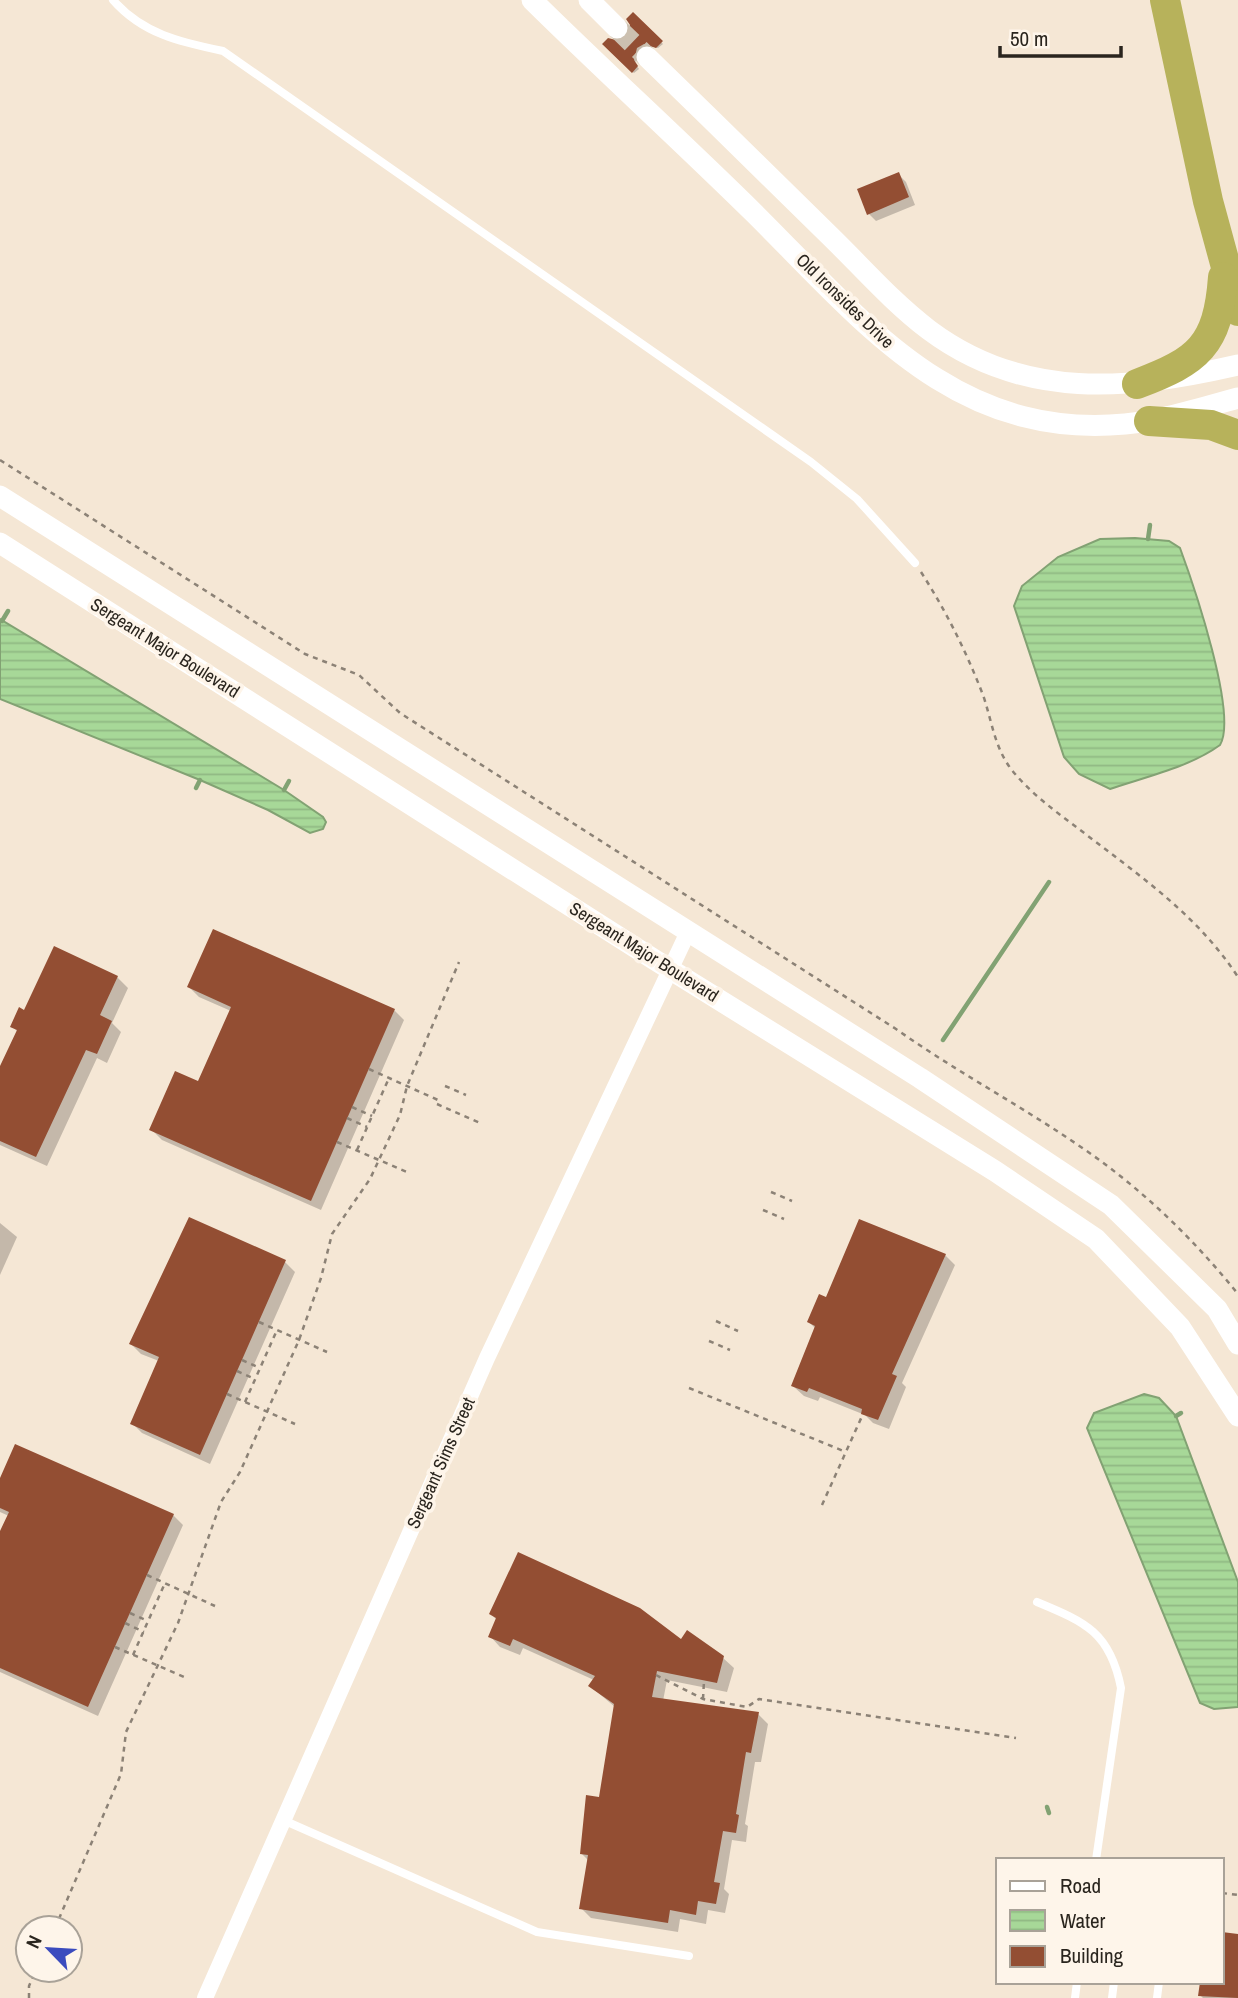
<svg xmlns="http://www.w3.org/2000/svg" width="1238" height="1998" viewBox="0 0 1238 1998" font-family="'Archivo Narrow',sans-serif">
  <defs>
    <pattern id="water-rules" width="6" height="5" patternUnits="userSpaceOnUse" patternTransform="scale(1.75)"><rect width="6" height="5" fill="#a7d898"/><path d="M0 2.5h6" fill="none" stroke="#90b983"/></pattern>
  </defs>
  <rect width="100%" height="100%" fill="#f5e7d5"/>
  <!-- water -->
  <g fill="url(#water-rules)" stroke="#82a273" stroke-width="2">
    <path d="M1135 538 1169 541 1180 548C1194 586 1238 715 1220 745 1190 767 1145 777 1110 789L1079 774 1064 757 1014 606 1022 586 1058 557 1100 539Z"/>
    <polygon points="0,619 284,790 323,817 326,822 323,829 310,833 268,810 200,780 0,699"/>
    <polygon points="1144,1394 1159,1398 1176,1416 1238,1582 1238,1707 1214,1709 1200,1703 1087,1428 1094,1413"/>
  </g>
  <!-- shadow -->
  <g fill="#0003">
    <polygon points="633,14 663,44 658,48 647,45 639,50 635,63 639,69 634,73 604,44 620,43 628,38"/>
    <polygon points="898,174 906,182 915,205 876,221 869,214"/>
    <polygon points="55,949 117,977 128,988 112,1023 121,1032 107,1063 97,1058 47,1166 0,1145 0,1070 18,1032 12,1026 25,1012"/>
    <polygon points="189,987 394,1010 404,1020 321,1210 162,1140 151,1129 199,1084 231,1011 199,997"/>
    <polygon points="190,1220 285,1262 295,1272 210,1464 142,1433 132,1423 159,1361 141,1354 131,1344"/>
    <polygon points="0,1223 17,1237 0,1275"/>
    <polygon points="945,1255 955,1265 902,1383 906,1387 889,1429 873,1423 865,1415 820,1397 818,1401 804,1396 793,1386 816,1329 809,1322 827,1300"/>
    <polygon points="0,1482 173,1515 183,1525 98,1716 0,1672 0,1535 9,1516 0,1512"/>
    <polygon points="491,1614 681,1641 723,1658 734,1668 727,1692 667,1680 663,1701 758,1714 768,1724 761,1762 755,1762 745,1824 748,1826 746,1842 732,1840 724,1889 729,1894 725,1913 708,1910 706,1924 680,1919 678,1932 591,1918 581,1908 589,1861 582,1854 601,1799 615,1707 590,1686 594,1680 523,1648 520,1655 500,1647 490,1636 497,1620"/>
    <polygon points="1238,1936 1238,1998 1203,1998 1200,1995 1222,1982"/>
  </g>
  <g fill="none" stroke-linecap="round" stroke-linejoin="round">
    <!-- stream -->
    <g stroke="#82a273" stroke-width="4.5">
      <polyline points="1148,539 1150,525"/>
      <polyline points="2,621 8,611"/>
      <polyline points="196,788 200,780"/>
      <polyline points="284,790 289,781"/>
      <polyline points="943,1040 1049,882"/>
      <polyline points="1176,1416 1181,1413"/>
      <polyline points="1047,1807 1049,1813"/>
    </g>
  </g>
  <!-- building -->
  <g fill="#934e33">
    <polygon points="633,12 663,41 656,48 644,44 637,48 634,60 638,66 632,73 602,44 608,38 620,41 627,37 630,25 626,19"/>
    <polygon points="899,172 909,197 867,215 857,189"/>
    <polygon points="213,929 395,1009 311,1201 149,1130 175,1071 198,1081 231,1007 187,987"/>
    <polygon points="54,946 118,976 100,1015 112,1021 97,1054 86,1050 36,1157 0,1141 0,1066 17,1030 10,1027 19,1007 24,1010"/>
    <polygon points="189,1217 286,1260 200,1455 130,1424 159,1357 129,1344"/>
    <polygon points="859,1219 946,1254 892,1374 897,1376 878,1420 861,1414 862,1409 809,1388 807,1392 791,1386 815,1326 807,1322 819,1294 826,1297"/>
    <polygon points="15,1444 174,1514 88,1707 0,1668 0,1531 9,1512 0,1508 0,1478"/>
    <polygon points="518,1552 640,1608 681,1639 687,1630 724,1656 717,1683 657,1671 652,1697 759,1712 751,1753 746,1752 736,1814 739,1815 736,1833 723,1831 714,1882 720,1883 716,1904 698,1901 696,1915 670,1910 668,1923 579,1909 588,1855 580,1854 586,1795 599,1797 614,1704 588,1686 595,1676 513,1639 510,1646 488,1637 496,1618 489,1614"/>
    <polygon points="1222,1932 1238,1934 1238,1998 1198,1996 1200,1982 1222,1982"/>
  </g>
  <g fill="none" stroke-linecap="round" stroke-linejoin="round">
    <!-- tertiary-tunnel -->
    <polyline stroke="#ccc0b0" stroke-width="21" stroke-dasharray="21 10" stroke-linecap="butt" points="617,28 647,57"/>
    <!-- path -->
    <g stroke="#8c8276" stroke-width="2.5" stroke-dasharray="5 5" stroke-linecap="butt">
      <path d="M0 460 305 654 359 675 400 713 896 1029C954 1070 1016 1103 1075 1143 1138 1185 1191 1236 1238 1294"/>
      <path d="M921 572C946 611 966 651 983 695 992 721 994 746 1011 769 1030 793 1055 811 1079 829 1138 875 1196 913 1238 977"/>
      <polyline points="369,1069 438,1100"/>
      <polyline points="445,1086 466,1095"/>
      <polyline points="437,1104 480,1123"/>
      <polyline points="352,1107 372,1116"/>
      <polyline points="347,1118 367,1127"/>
      <polyline points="337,1142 407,1172"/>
      <polyline points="357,1150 389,1078"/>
      <polyline points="771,1192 792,1201"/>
      <polyline points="763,1210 784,1219"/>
      <polyline points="716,1321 738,1331"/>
      <polyline points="259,1322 327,1352"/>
      <polyline points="709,1341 730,1350"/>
      <polyline points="242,1360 260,1368"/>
      <polyline points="237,1371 255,1379"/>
      <polyline points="689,1388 846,1452"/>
      <polyline points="227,1394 295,1424"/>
      <polyline points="245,1402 277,1330"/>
      <polyline points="822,1505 863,1414"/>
      <polyline points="147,1575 215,1606"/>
      <polyline points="130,1613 148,1621"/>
      <polyline points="125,1623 144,1632"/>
      <polyline points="115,1647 184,1677"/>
      <polyline points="133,1655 165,1583"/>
      <polyline points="656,1675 703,1699 747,1707 759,1699 1016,1738"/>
      <polyline points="703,1699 704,1681"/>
      <polyline points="1222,1893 1238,1895"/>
      <polyline points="55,1928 121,1774 126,1732 178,1623 221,1502 240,1472 299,1340 321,1278 332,1234 370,1179 400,1115 407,1086 459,962"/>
      <polyline points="29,1998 29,1986 36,1970"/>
    </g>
    <!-- service -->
    <g stroke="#fff" stroke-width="8">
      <path d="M113 0C143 34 180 42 223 51L811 462 857 499 915 563"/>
      <path d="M1037 1602C1085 1622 1110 1632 1121 1688L1096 1860"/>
      <polyline points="283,1820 537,1932 689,1956"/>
      <polyline points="1075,1998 1077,1982"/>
      <polyline points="1112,1998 1114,1982"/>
      <polyline points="1157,1998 1159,1982"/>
    </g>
    <!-- minor -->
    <polyline stroke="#fff" stroke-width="16" points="205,1998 487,1358 688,932"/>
    <!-- tertiary -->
    <g stroke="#fff" stroke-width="21">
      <path d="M532 0C605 72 681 141 754 213 862 320 954 440 1125 424 1163 420 1201 408 1238 398"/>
      <polyline points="589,0 617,28"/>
      <path d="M647 57C708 116 768 175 829 235 861 266 892 302 929 330 1024 401 1129 390 1238 365"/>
      <polyline points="0,496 920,1078 1111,1205 1217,1309 1238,1344"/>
      <polyline points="0,543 655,960 995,1171 1096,1239 1180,1327 1238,1416"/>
    </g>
    <!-- motorway -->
    <g stroke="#b7b25b" stroke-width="30">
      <polyline points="1165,0 1208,201 1238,311"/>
      <path d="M1137 384C1198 361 1218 346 1223 277"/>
      <polyline points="1149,421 1211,425 1238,435"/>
    </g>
  </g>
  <g text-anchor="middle" stroke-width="7" stroke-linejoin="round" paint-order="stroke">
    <!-- street labels -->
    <g font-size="18" fill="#2a251e" stroke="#fef5ea">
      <text transform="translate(845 301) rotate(44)" y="6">Old Ironsides Drive</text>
      <text transform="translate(165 648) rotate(32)" y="6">Sergeant Major Boulevard</text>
      <text transform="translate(644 952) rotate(32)" y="6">Sergeant Major Boulevard</text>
      <text transform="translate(441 1463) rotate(-66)" y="6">Sergeant Sims Street</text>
    </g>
  </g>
  <!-- legend -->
  <rect x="996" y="1858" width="228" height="126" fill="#fef5ea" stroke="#a9a298" stroke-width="2"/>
  <rect x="1010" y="1881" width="35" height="10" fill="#ffffff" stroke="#a9a298" stroke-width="2"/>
  <text x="1060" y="1893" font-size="21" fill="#2a251e">Road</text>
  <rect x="1010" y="1910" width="35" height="21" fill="url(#water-rules)" stroke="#a9a298" stroke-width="2"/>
  <text x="1060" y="1928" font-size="21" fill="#2a251e">Water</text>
  <rect x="1010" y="1946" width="35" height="21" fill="#934e33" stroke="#a9a298" stroke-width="2"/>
  <text x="1060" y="1963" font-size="21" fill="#2a251e">Building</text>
  <!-- north arrow -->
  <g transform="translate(49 1949) rotate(295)"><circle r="33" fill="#fef5ea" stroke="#a9a298" stroke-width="2"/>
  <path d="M0-5L12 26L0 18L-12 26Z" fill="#3b4bbe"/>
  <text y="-10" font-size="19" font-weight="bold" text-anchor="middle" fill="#2a251e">N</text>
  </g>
  <!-- scale -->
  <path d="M1000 46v10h121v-10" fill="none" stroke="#2a251e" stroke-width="3.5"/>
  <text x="1010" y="46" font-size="21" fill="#2a251e" stroke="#fef5ea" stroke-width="5" paint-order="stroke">50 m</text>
</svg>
